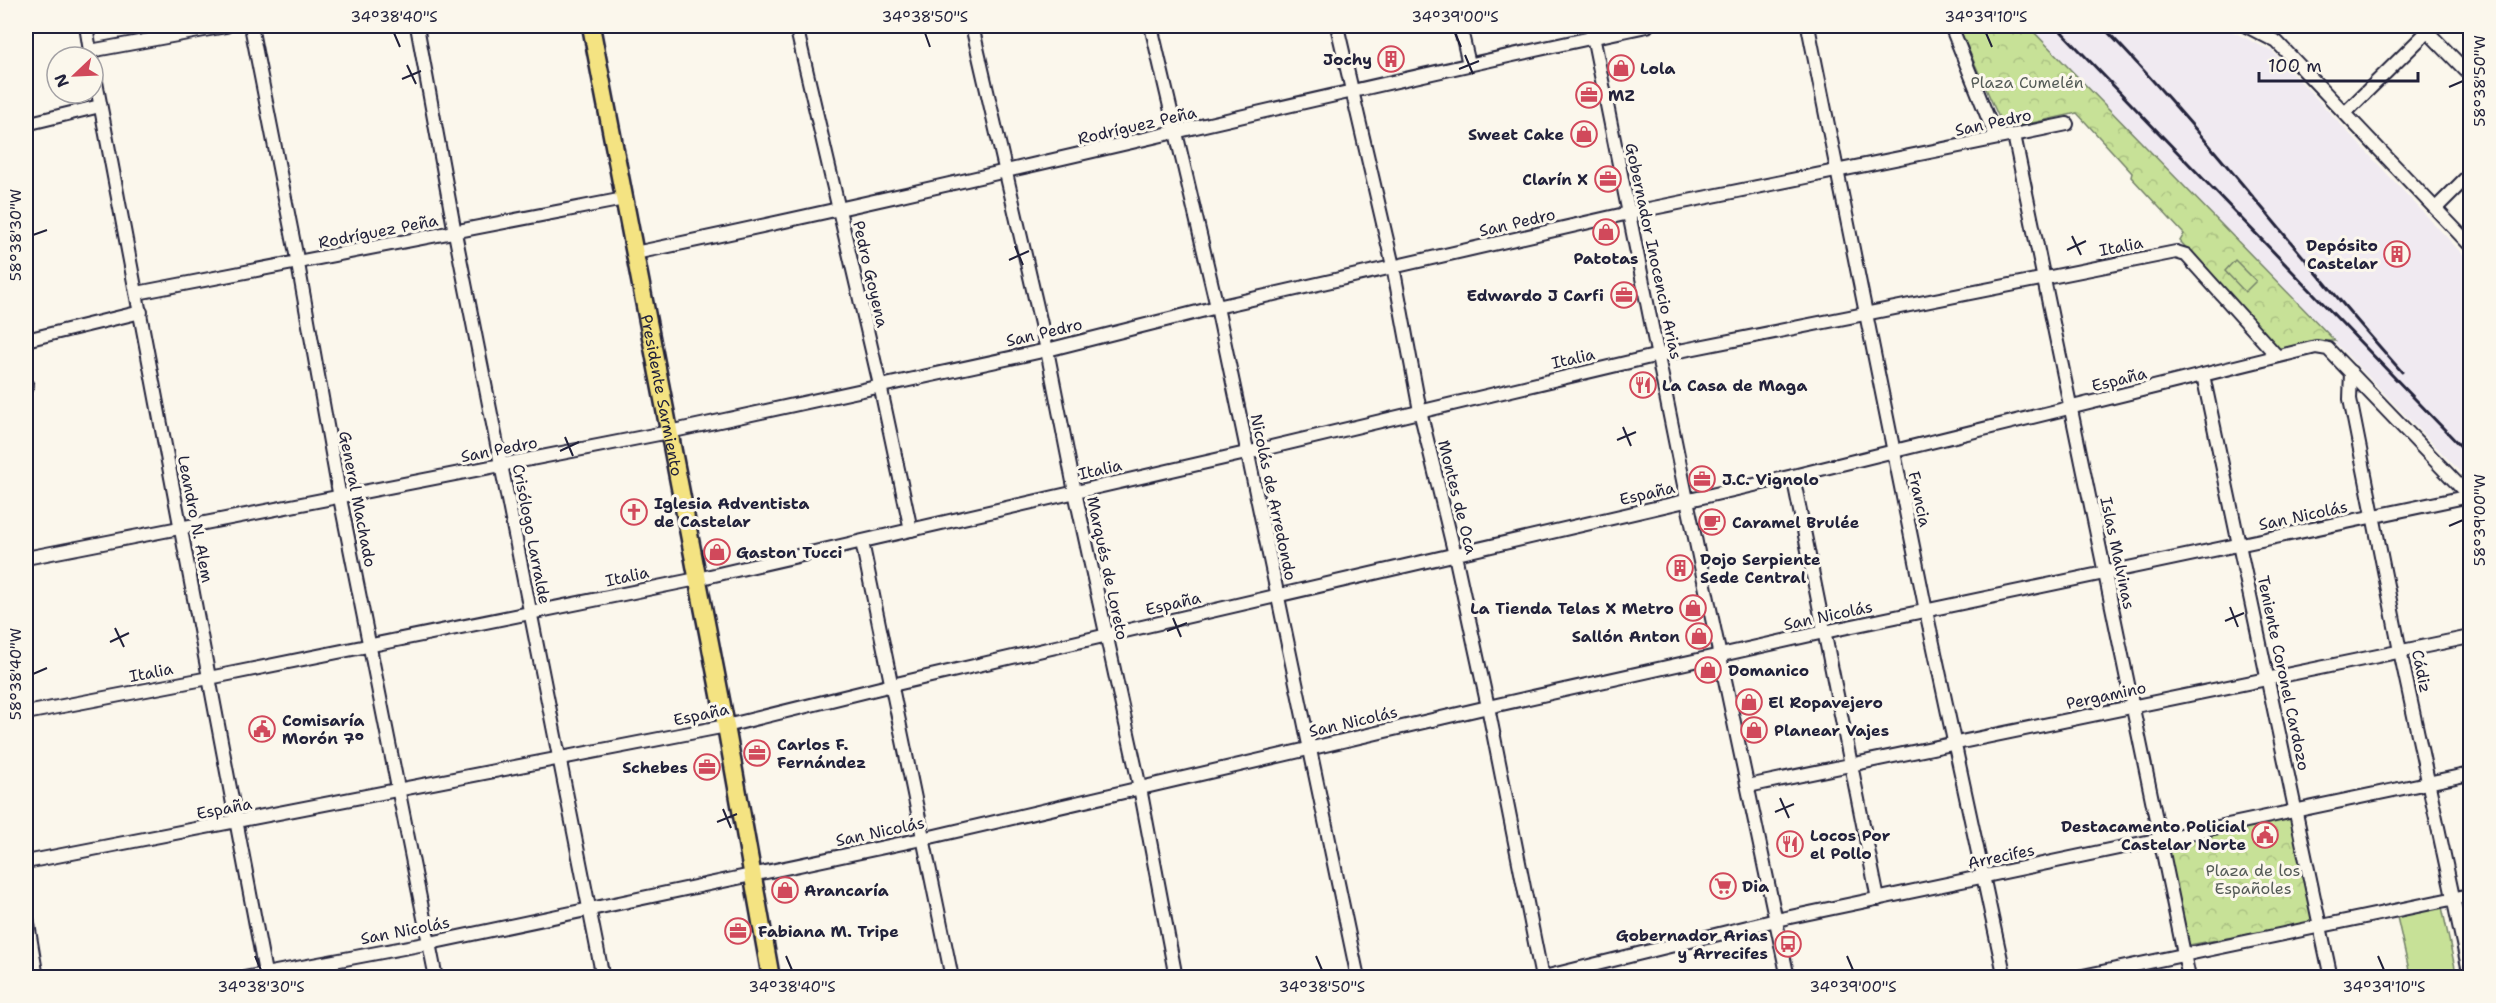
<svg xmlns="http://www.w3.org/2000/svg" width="2496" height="1003" viewBox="0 0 2496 1003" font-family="'Shantell Sans',sans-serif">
  <defs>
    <pattern id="park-crowns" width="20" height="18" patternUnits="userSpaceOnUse" patternTransform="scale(1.5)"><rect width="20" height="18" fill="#c7e197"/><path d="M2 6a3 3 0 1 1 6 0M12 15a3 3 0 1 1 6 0" fill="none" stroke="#abc183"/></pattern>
  </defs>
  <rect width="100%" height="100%" fill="#fbf7ec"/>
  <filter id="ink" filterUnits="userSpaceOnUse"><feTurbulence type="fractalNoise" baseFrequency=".0167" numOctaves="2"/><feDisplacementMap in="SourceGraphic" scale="12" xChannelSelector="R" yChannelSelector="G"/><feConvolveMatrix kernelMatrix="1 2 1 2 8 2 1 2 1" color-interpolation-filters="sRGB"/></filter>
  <g filter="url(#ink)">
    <!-- built -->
    <polygon fill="#f0eaf1" points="2028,26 2221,26 2272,51 2470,262 2470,482"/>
    <!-- park -->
    <g fill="url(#park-crowns)" stroke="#748269" stroke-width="1.5">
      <polygon points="1958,26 2028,26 2335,341 2321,341 2279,349 2180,241 2184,234 2131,177 2132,173 2077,113 2004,129"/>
      <polygon points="2293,817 2315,922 2189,945 2168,845"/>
    </g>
    <!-- garden -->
    <g fill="#c7e197" stroke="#748269" stroke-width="1.5">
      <polygon points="2235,260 2256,281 2245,292 2225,271"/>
      <polygon points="2442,907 2457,977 2376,977 2409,970 2397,917"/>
    </g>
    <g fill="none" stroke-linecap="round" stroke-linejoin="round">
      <!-- minor casing -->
      <g stroke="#22223b" stroke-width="16">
        <g id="minor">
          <polyline points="86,26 91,57"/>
          <polyline points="251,26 298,264 340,498 436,978"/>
          <polyline points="417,26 455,233 603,978"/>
          <polyline points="796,26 880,385 911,530"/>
          <polyline points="972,26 1047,350 1075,492 1140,788 1176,978"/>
          <polyline points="1151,26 1217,307 1358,978"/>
          <polyline points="1337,26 1393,266 1420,411 1455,555 1488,707 1542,978"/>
          <polyline points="1460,26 1469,64"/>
          <polyline points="1591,26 1687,500 1788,978"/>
          <polyline points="1808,26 1926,611 2005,978"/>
          <polyline points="1951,26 1996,138"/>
          <polyline points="2246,26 2277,42 2470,245"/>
          <polyline points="2422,26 2470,75"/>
          <polyline points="90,51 226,26"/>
          <polyline points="93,66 266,978"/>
          <polyline points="2345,113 2433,26"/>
          <polyline points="26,124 100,106"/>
          <polyline points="2014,135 2189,978"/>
          <polyline points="2436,208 2470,174"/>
          <path d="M635 253C973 183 1308 97 1647 26"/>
          <polyline points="137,293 624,199"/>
          <polyline points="26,340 141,312"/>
          <polyline points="2351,372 2350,399 2400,651 2470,976"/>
          <polyline points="2203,375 2331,978"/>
          <polyline points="26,386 27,386"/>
          <polyline points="1793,476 1878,899"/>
          <polyline points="862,542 952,978"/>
          <polyline points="26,558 669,432 1047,350 1217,307 1629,213 2067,124"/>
          <polyline points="26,713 209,678 697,579 1246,453 1659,355 2176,252 2186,255 2277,356"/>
          <polyline points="1748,786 2470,637"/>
          <polyline points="26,862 726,726 892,685 1793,476 2316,347 2328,349 2470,497"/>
          <polyline points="26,912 37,978"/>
          <polyline points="244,978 430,943 922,839 1488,707 1824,632 2470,496"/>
          <polyline points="1540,978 1776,920 2470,774"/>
          <polyline points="2073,978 2470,895"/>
        </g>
      </g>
      <!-- major casing -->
      <g stroke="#22223b" stroke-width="21">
        <g id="major">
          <path id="s1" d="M591 26 726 726 771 978"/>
        </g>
      </g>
      <!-- minor -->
      <use href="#minor" stroke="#fbf7ec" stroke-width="12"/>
      <!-- major -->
      <use href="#major" stroke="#f4e382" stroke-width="16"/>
      <!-- rail -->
      <g stroke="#22223b" stroke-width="3">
        <polyline points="2056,26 2470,456"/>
        <path d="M2102 26C2208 136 2300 258 2402 372"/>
      </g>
    </g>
  </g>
  <!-- ticks -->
  <path fill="none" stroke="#22223b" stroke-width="2" d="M394 33 400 47M925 33 930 47M1455 33 1461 47M1986 33 1992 47M1465 55 1473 74M407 65 416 84M1459 69 1479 61M402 79 421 71M2449 87 2463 81M33 235 47 230M2072 236 2081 255M1015 246 1023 265M2067 250 2086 241M1009 260 1029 251M1623 427 1631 446M565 437 573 456M1617 440 1636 432M560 451 579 442M2449 526 2463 520M2230 607 2238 627M1173 618 1181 637M2225 621 2244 613M115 628 124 647M1167 631 1187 623M110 642 129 633M33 674 47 668M1780 798 1789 818M723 809 731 828M1775 812 1794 804M717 822 737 814M255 956 261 970M786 956 792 970M1316 956 1322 970M1847 956 1853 970M2378 956 2384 970"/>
  <!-- icons -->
  <defs>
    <g id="building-ring" transform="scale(1.35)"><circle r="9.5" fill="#fbf7ec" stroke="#d1495b" stroke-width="1.5"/><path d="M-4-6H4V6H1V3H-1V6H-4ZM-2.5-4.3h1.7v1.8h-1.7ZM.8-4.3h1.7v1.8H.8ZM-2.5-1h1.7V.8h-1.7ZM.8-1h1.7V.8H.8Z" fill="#d1495b"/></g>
    <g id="shop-ring" transform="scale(1.35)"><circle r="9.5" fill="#fbf7ec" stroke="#d1495b" stroke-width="1.5"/><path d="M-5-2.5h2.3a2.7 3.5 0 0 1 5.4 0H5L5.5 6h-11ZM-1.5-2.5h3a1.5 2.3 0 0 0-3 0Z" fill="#d1495b"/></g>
    <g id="office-ring" transform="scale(1.35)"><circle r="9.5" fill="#fbf7ec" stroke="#d1495b" stroke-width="1.5"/><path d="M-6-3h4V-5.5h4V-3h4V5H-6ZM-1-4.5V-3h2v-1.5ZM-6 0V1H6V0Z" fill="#d1495b"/></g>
    <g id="restaurant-ring" transform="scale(1.35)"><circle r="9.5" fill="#fbf7ec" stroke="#d1495b" stroke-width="1.5"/><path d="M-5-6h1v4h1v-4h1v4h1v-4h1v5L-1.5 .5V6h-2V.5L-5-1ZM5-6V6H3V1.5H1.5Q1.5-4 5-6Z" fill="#d1495b"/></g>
    <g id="church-ring" transform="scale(1.35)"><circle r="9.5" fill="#fbf7ec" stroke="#d1495b" stroke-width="1.5"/><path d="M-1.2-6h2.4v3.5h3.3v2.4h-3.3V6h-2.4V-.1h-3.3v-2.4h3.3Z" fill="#d1495b"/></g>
    <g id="cafe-ring" transform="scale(1.35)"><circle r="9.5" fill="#fbf7ec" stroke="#d1495b" stroke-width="1.5"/><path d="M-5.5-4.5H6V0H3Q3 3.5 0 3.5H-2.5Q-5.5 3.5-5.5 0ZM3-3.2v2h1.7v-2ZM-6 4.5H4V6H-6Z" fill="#d1495b"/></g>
    <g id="civic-ring" transform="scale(1.35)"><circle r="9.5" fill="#fbf7ec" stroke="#d1495b" stroke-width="1.5"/><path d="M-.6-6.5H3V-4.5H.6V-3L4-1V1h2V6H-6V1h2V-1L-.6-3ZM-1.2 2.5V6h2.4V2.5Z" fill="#d1495b"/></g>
    <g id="supermarket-ring" transform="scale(1.35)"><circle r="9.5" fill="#fbf7ec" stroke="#d1495b" stroke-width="1.5"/><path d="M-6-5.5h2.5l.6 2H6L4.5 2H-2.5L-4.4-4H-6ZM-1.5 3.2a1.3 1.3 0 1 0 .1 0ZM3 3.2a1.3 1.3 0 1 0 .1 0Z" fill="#d1495b"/></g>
    <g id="bus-ring" transform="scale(1.35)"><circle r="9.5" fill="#fbf7ec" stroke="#d1495b" stroke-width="1.5"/><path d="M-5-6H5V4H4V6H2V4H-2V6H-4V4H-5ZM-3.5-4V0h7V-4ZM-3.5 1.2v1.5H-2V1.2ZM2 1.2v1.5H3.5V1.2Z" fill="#d1495b"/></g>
  </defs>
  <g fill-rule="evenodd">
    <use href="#building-ring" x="1391" y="59"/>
    <use href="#shop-ring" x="1621" y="68"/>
    <use href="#office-ring" x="1589" y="95"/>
    <use href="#shop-ring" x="1584" y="134"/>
    <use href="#office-ring" x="1608" y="179"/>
    <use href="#shop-ring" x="1606" y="232"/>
    <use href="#building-ring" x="2397" y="254"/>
    <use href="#office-ring" x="1624" y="295"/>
    <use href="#restaurant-ring" x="1643" y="385"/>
    <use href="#office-ring" x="1702" y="479"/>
    <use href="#church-ring" x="634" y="512"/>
    <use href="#cafe-ring" x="1712" y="522"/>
    <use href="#shop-ring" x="717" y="552"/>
    <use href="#building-ring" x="1680" y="568"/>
    <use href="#shop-ring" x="1693" y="608"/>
    <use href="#shop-ring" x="1699" y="636"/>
    <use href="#shop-ring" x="1708" y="670"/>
    <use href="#shop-ring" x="1749" y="702"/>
    <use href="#civic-ring" x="262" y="729"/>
    <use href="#shop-ring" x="1754" y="730"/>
    <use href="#office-ring" x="757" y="753"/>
    <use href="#office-ring" x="707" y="767"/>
    <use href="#civic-ring" x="2265" y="835"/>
    <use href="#restaurant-ring" x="1790" y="844"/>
    <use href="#supermarket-ring" x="1723" y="886"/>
    <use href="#shop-ring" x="785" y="890"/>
    <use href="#office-ring" x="738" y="931"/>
    <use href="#bus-ring" x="1788" y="944"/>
  </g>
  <g text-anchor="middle" stroke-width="6" stroke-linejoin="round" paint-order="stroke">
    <!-- poi labels -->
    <g font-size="16" font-weight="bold" fill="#22223b" stroke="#fbf7ec" text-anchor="start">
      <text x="1372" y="65" text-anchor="end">Jochy</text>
      <text x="1640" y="74">Lola</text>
      <text x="1608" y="101">MZ</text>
      <text x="1564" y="140" text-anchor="end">Sweet Cake</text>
      <text x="1588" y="185" text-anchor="end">Clarín X</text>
      <text x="2378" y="251" text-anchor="end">Depósito<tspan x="2378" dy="18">Castelar</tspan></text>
      <text x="1606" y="264" text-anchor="middle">Patotas</text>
      <text x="1604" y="301" text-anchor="end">Edwardo J Carfi</text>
      <text x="1662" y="391">La Casa de Maga</text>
      <text x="1722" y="485">J.C. Vignolo</text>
      <text x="654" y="509">Iglesia Adventista<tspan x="654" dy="18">de Castelar</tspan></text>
      <text x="1732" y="528">Caramel Brulée</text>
      <text x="736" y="558">Gaston Tucci</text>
      <text x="1700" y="565">Dojo Serpiente<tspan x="1700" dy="18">Sede Central</tspan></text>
      <text x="1674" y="614" text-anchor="end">La Tienda Telas X Metro</text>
      <text x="1680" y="642" text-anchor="end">Sallón Anton</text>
      <text x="1728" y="676">Domanico</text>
      <text x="1768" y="708">El Ropavejero</text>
      <text x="282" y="726">Comisaría<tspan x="282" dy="18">Morón 7°</tspan></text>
      <text x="1774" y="736">Planear Vajes</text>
      <text x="777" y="750">Carlos F.<tspan x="777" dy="18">Fernández</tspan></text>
      <text x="688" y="773" text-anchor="end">Schebes</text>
      <text x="2246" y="832" text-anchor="end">Destacamento Policial<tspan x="2246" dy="18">Castelar Norte</tspan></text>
      <text x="1810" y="841">Locos Por<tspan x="1810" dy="18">el Pollo</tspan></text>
      <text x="1742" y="892">Dia</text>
      <text x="804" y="896">Arancaría</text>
      <text x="758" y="937">Fabiana M. Tripe</text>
      <text x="1768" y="941" text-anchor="end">Gobernador Arias<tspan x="1768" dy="18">y Arrecifes</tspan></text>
    </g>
    <!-- park labels -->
    <g font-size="16" fill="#545b57" stroke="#fbf7ec">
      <text x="2027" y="88">Plaza Cumelén</text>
      <text x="2253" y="876">Plaza de los<tspan x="2253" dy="18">Españoles</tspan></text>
    </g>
    <!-- street labels -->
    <g font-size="16" fill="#22223b" stroke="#fbf7ec">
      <text transform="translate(1993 122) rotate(-12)" y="6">San Pedro</text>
      <text transform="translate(1137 125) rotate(-13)" y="6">Rodríguez Peña</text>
      <text transform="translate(1517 222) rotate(-13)" y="6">San Pedro</text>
      <text transform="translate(378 231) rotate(-11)" y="6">Rodríguez Peña</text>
      <text transform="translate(2121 246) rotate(-11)" y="6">Italia</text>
      <text transform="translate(1654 251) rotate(78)" y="6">Gobernador Inocencio Arias</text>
      <text transform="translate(871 274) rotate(77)" y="6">Pedro Goyena</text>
      <text transform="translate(1044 332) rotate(-13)" y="6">San Pedro</text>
      <text transform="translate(1573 358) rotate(-13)" y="6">Italia</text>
      <text transform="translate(2119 379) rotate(-14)" y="6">España</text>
      <text dy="6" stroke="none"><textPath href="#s1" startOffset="376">Presidente Sarmiento</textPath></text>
      <text transform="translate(499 449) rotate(-11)" y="6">San Pedro</text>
      <text transform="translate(1100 469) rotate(-13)" y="6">Italia</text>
      <text transform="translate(1647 493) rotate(-13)" y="6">España</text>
      <text transform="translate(1274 497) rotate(78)" y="6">Nicolás de Arredondo</text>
      <text transform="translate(1458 497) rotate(76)" y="6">Montes de Oca</text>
      <text transform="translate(358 499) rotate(79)" y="6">General Machado</text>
      <text transform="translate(1920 499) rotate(78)" y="6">Francia</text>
      <text transform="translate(2303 515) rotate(-12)" y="6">San Nicolás</text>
      <text transform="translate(196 519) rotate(79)" y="6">Leandro N. Alem</text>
      <text transform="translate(532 534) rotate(79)" y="6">Crisólogo Larralde</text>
      <text transform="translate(2118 553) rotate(78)" y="6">Islas Malvinas</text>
      <text transform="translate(1108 568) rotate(78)" y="6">Marqués de Loreto</text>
      <text transform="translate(627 576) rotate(-12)" y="6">Italia</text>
      <text transform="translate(1173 603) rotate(-13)" y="6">España</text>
      <text transform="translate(1828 615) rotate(-12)" y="6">San Nicolás</text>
      <text transform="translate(2422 671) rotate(78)" y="6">Cádiz</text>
      <text transform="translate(151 672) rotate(-11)" y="6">Italia</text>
      <text transform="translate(2284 673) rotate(78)" y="6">Teniente Coronel Cardozo</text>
      <text transform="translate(2106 695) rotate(-12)" y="6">Pergamino</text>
      <text transform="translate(701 714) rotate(-12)" y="6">España</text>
      <text transform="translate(1353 721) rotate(-13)" y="6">San Nicolás</text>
      <text transform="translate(224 808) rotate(-11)" y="6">España</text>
      <text transform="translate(880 831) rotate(-12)" y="6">San Nicolás</text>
      <text transform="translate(2001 856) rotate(-12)" y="6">Arrecifes</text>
      <text transform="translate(405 930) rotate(-11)" y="6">San Nicolás</text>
    </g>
  </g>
  <!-- margin -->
  <rect width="2496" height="1003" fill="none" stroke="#fbf7ec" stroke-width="66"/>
  <!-- north arrow -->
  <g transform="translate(75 75) rotate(247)"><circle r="28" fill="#fbf7ec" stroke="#a4a2a5" stroke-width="1.5"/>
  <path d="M0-4.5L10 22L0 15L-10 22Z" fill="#d1495b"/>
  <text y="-9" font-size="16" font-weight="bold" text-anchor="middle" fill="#22223b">N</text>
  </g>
  <!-- scale -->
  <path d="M2259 72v9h159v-9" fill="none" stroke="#22223b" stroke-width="3"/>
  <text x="2268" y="72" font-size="18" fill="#22223b" stroke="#fbf7ec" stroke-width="4.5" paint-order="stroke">100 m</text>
  <rect x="33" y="33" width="2430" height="937" fill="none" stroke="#22223b" stroke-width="2"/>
  <g font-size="15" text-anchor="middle" fill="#22223b">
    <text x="394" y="22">34°38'40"S</text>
    <text x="925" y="22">34°38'50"S</text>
    <text x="1455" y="22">34°39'00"S</text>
    <text x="1986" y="22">34°39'10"S</text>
    <text transform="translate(2480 81) rotate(-90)" y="5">58°38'50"W</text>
    <text transform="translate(16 235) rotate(-90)" y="5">58°38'30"W</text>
    <text transform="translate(2480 520) rotate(-90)" y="5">58°39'00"W</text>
    <text transform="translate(16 674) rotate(-90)" y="5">58°38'40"W</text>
    <text x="261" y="992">34°38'30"S</text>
    <text x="792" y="992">34°38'40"S</text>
    <text x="1322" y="992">34°38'50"S</text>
    <text x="1853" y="992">34°39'00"S</text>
    <text x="2384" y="992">34°39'10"S</text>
  </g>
</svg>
